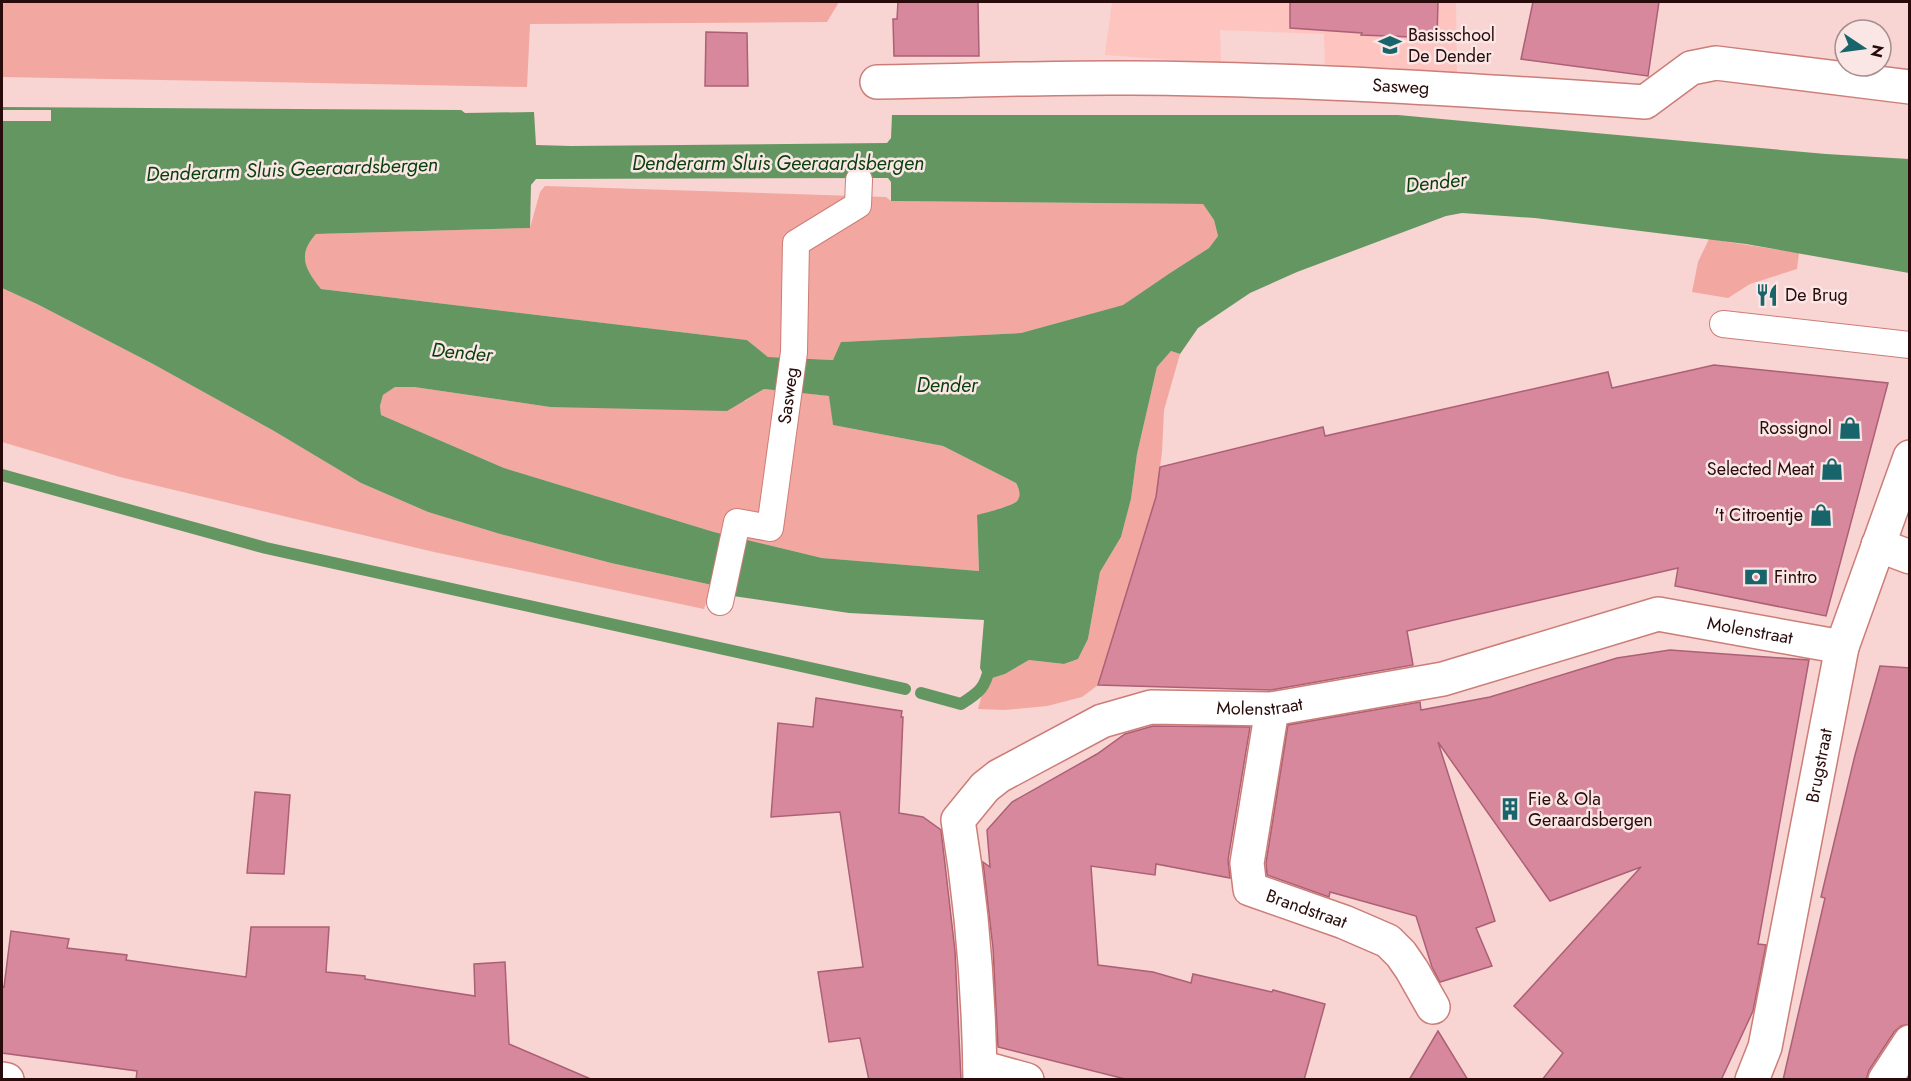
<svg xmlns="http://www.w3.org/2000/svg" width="1911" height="1081" viewBox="0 0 1911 1081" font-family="Jost,sans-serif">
  <rect width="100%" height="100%" fill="#f8d4d2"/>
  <!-- built -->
  <polygon fill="#fdc4c0" points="1112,2 1456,2 1457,75 1325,67 1324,34 1220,30 1221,63 1105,55"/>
  <!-- green -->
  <g fill="#f3a7a1">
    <polygon points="2,2 839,2 827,22 530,24 527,87 2,77"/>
    <path d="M545 186 886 197 891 201 1203 204 1214 220 1218 236 1209 248 1170 273 1123 305 1021 333 842 342 834 360 768 357 747 340 321 289C305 269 297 255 316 234L530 228 540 192Z"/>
    <polygon points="1709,239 1799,253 1797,269 1750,284 1728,298 1692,292 1698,262"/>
    <polygon points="2,288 37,304 153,364 274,431 361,483 428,512 500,534 611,563 712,585 704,609 434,552 120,477 2,442"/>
    <polygon points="1171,351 1180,354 1164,410 1162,452 1156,497 1098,685 1082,697 1047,706 1004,710 978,709 986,680 1005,674 1029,660 1064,664 1078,659 1088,639 1100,572 1121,537 1131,499 1137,454 1157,367"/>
    <path d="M395 387H414L550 407 745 401 764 389 830 396 833 425 943 446 1016 483C1019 489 1022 497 1016 502 1010 506 985 513 977 516L979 571 822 558 714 532 504 468 381 415 380 406 383 395Z"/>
  </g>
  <!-- water -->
  <path fill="#649662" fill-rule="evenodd" d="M2 107 461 110 465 113 534 112 536 145 571 146 887 143 891 138 892 115H1398L1826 154 1909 159V273L1746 244 1535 218 1462 213 1446 216 1297 272 1250 293 1198 328 1180 354 1171 351 1157 367 1137 454 1131 499 1121 537 1100 572 1088 639 1078 659 1064 664 1029 660 1005 674 986 680 980 668 984 620 849 613 733 596 712 585 611 563 500 534 428 512 361 483 274 431 153 364 37 304 2 288ZM888 178 891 182V201L1203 204 1214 220 1218 236 1209 248 1170 273 1123 305 1021 333 841 342 833 360 768 357 747 340 321 289C305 269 297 255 316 234L530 228 531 185 536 179ZM395 387H414L550 407 727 411 764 389 829 396 833 425 943 446 1016 483C1019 488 1022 497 1016 502 1011 506 985 513 977 515L979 571 822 558 714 532 504 468 381 415 380 406 383 395Z"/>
  <!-- pier -->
  <rect fill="#f8d4d2" x="2" y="110" width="49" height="11"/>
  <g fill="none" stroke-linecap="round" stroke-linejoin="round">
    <!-- stream -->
    <g stroke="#649662" stroke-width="12">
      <polyline points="2,475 266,548 905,689"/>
      <path d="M921 693 961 704C980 692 985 688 990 666"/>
    </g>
  </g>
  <!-- building -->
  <g fill="#d8889c" stroke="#ac6075" stroke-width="1.5">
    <polygon points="898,2 978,2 979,56 894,56 893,19 897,19"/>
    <polygon points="1290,2 1438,2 1437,38 1361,35 1362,33 1290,28"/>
    <polygon points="1533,2 1659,2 1648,76 1521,59"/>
    <polygon points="706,32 747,33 748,86 705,86"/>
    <polygon points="1714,365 1888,383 1826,616 1675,586 1678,568 1407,631 1413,665 1271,690 1098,685 1156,497 1160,467 1323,427 1325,436 1608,372 1612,388"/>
    <polygon points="1670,650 1809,660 1758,944 1766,945 1753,1011 1721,1080 1542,1080 1563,1053 1514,1006 1641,867 1550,901 1438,742 1495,921 1476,928 1492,966 1440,982 1432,967 1416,916 1330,892 1329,897 1267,875 1266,863 1288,725 1420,702 1421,710 1490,697 1617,658"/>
    <polygon points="1880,666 1910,668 1910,1024 1901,1026 1894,1032 1869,1070 1866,1080 1783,1080 1825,898 1821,897 1855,755"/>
    <polygon points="816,698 902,711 901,717 903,717 899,813 923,817 941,830 955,951 961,1080 869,1080 860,1038 829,1042 818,972 863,967 840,812 771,817 778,723 813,727"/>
    <polygon points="1153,726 1250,727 1228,860 1230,878 1156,864 1155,875 1091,866 1098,965 1153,972 1191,983 1193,974 1272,992 1273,990 1325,1004 1304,1080 1129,1080 998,1047 993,948 983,862 990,867 987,830 1012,802 1097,754 1125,734"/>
    <polygon points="255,792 290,795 284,874 247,873"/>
    <polygon points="251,927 329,927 326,972 365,976 365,979 475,996 474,964 505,962 509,1044 593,1080 136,1080 137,1071 2,1053 2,986 4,987 11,931 69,939 67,948 127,955 126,960 246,977"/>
    <polygon points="1438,1031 1468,1080 1409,1080"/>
  </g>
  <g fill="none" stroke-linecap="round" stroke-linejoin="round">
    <!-- lane casing -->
    <g stroke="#cc7d78" stroke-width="28">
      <g id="lane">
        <polyline points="1723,324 1910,345"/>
        <path id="s1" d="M720 602 737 522 770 528 794 352 796 243 858 205 859 180"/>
      </g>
    </g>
    <!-- street casing -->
    <g stroke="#cc7d78" stroke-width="36">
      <g id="street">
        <path id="s2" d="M877 82C962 81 1047 77 1132 78 1303 79 1474 90 1645 102L1691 68 1716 63 1910 87"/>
        <polyline points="1878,545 1910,557"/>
        <path id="s3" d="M1272 709 1247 863 1250 889 1344 922 1388 941 1401 954 1412 970 1433 1007"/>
        <polyline points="980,1067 1027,1080"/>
        <polyline points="2,1079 7,1080"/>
        <path id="s4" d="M980 1080C979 993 972 905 958 820L985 787 999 776 1102 721 1151 707 1272 709 1443 679 1658 614 1842 647"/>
        <path id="s5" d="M1752 1080 1765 1047 1842 647 1910 457"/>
        <polyline points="1885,1080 1910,1042"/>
      </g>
    </g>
    <!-- lane -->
    <use href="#lane" stroke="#fff" stroke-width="26"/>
    <!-- street -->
    <use href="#street" stroke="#fff" stroke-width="33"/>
  </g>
  <!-- icons -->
  <defs>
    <g id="school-bare" transform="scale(1.8)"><path d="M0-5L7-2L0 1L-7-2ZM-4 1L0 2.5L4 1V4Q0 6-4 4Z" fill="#17656b" stroke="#f9e6e5" stroke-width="2.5" paint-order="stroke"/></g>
    <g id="restaurant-bare" transform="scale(1.8)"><path d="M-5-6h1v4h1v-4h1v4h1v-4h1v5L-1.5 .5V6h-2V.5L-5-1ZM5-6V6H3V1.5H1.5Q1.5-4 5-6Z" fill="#17656b" stroke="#f9e6e5" stroke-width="2.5" paint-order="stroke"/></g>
    <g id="shop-bare" transform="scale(1.8)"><path d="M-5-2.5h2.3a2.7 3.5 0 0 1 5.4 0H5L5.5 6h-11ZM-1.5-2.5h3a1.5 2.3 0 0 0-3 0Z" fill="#17656b" stroke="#f9e6e5" stroke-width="2.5" paint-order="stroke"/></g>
    <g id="bank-bare" transform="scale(1.8)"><path d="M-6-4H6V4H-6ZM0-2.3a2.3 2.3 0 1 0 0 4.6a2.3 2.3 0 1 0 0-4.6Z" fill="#17656b" stroke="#f9e6e5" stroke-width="2.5" paint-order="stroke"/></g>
    <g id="building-bare" transform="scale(1.8)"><path d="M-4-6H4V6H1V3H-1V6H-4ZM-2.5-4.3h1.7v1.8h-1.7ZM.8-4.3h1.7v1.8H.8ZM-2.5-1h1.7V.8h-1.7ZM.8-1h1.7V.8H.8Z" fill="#17656b" stroke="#f9e6e5" stroke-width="2.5" paint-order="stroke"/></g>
  </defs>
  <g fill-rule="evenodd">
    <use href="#school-bare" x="1390" y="45"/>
    <use href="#restaurant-bare" x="1767" y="295"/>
    <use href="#shop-bare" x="1850" y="428"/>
    <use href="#shop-bare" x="1832" y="469"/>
    <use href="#shop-bare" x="1821" y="515"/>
    <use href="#bank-bare" x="1756" y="577"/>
    <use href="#building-bare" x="1510" y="809"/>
  </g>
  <g text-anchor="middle" stroke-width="5" stroke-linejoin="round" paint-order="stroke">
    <!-- poi labels -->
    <g font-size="18" fill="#290b0b" stroke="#f9e6e5" text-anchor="start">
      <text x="1408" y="41">Basisschool<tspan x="1408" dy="21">De Dender</tspan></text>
      <text x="1785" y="301">De Brug</text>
      <text x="1832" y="434" text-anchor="end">Rossignol</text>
      <text x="1814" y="475" text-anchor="end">Selected Meat</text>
      <text x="1803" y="521" text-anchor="end">'t Citroentje</text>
      <text x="1774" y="583">Fintro</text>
      <text x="1528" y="805">Fie &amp; Ola<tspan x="1528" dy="21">Geraardsbergen</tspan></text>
    </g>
    <!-- street labels -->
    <g font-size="18" fill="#290b0b" stroke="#f9e6e5">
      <text dy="6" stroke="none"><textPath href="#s2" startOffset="524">Sasweg</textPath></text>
      <text dy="6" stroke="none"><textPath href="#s1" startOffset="249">Sasweg</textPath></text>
      <text dy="6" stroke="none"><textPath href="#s4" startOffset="1102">Molenstraat</textPath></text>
      <text dy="6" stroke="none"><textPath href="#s4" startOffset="598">Molenstraat</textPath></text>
      <text dy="6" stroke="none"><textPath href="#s5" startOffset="322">Brugstraat</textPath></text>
      <text dy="6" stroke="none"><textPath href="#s3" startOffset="242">Brandstraat</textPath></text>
    </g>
    <!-- water labels -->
    <g font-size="20" font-style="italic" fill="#083f0b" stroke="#f9e6e5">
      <text x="778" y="170">Denderarm Sluis Geeraardsbergen</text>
      <text transform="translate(292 169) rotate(-2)" y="7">Denderarm Sluis Geeraardsbergen</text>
      <text transform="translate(1436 182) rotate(-6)" y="7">Dender</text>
      <text transform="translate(462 352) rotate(5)" y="7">Dender</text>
      <text x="947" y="392">Dender</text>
    </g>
  </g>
  <!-- border -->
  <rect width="1911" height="1081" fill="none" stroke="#290b0b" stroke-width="6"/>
  <!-- north arrow -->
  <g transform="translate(1863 48) rotate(103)"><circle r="28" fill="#f9e6e5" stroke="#a68e8e" stroke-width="1.5"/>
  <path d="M0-4.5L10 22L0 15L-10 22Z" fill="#17656b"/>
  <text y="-9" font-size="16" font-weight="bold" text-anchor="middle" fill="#290b0b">N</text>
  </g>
</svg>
